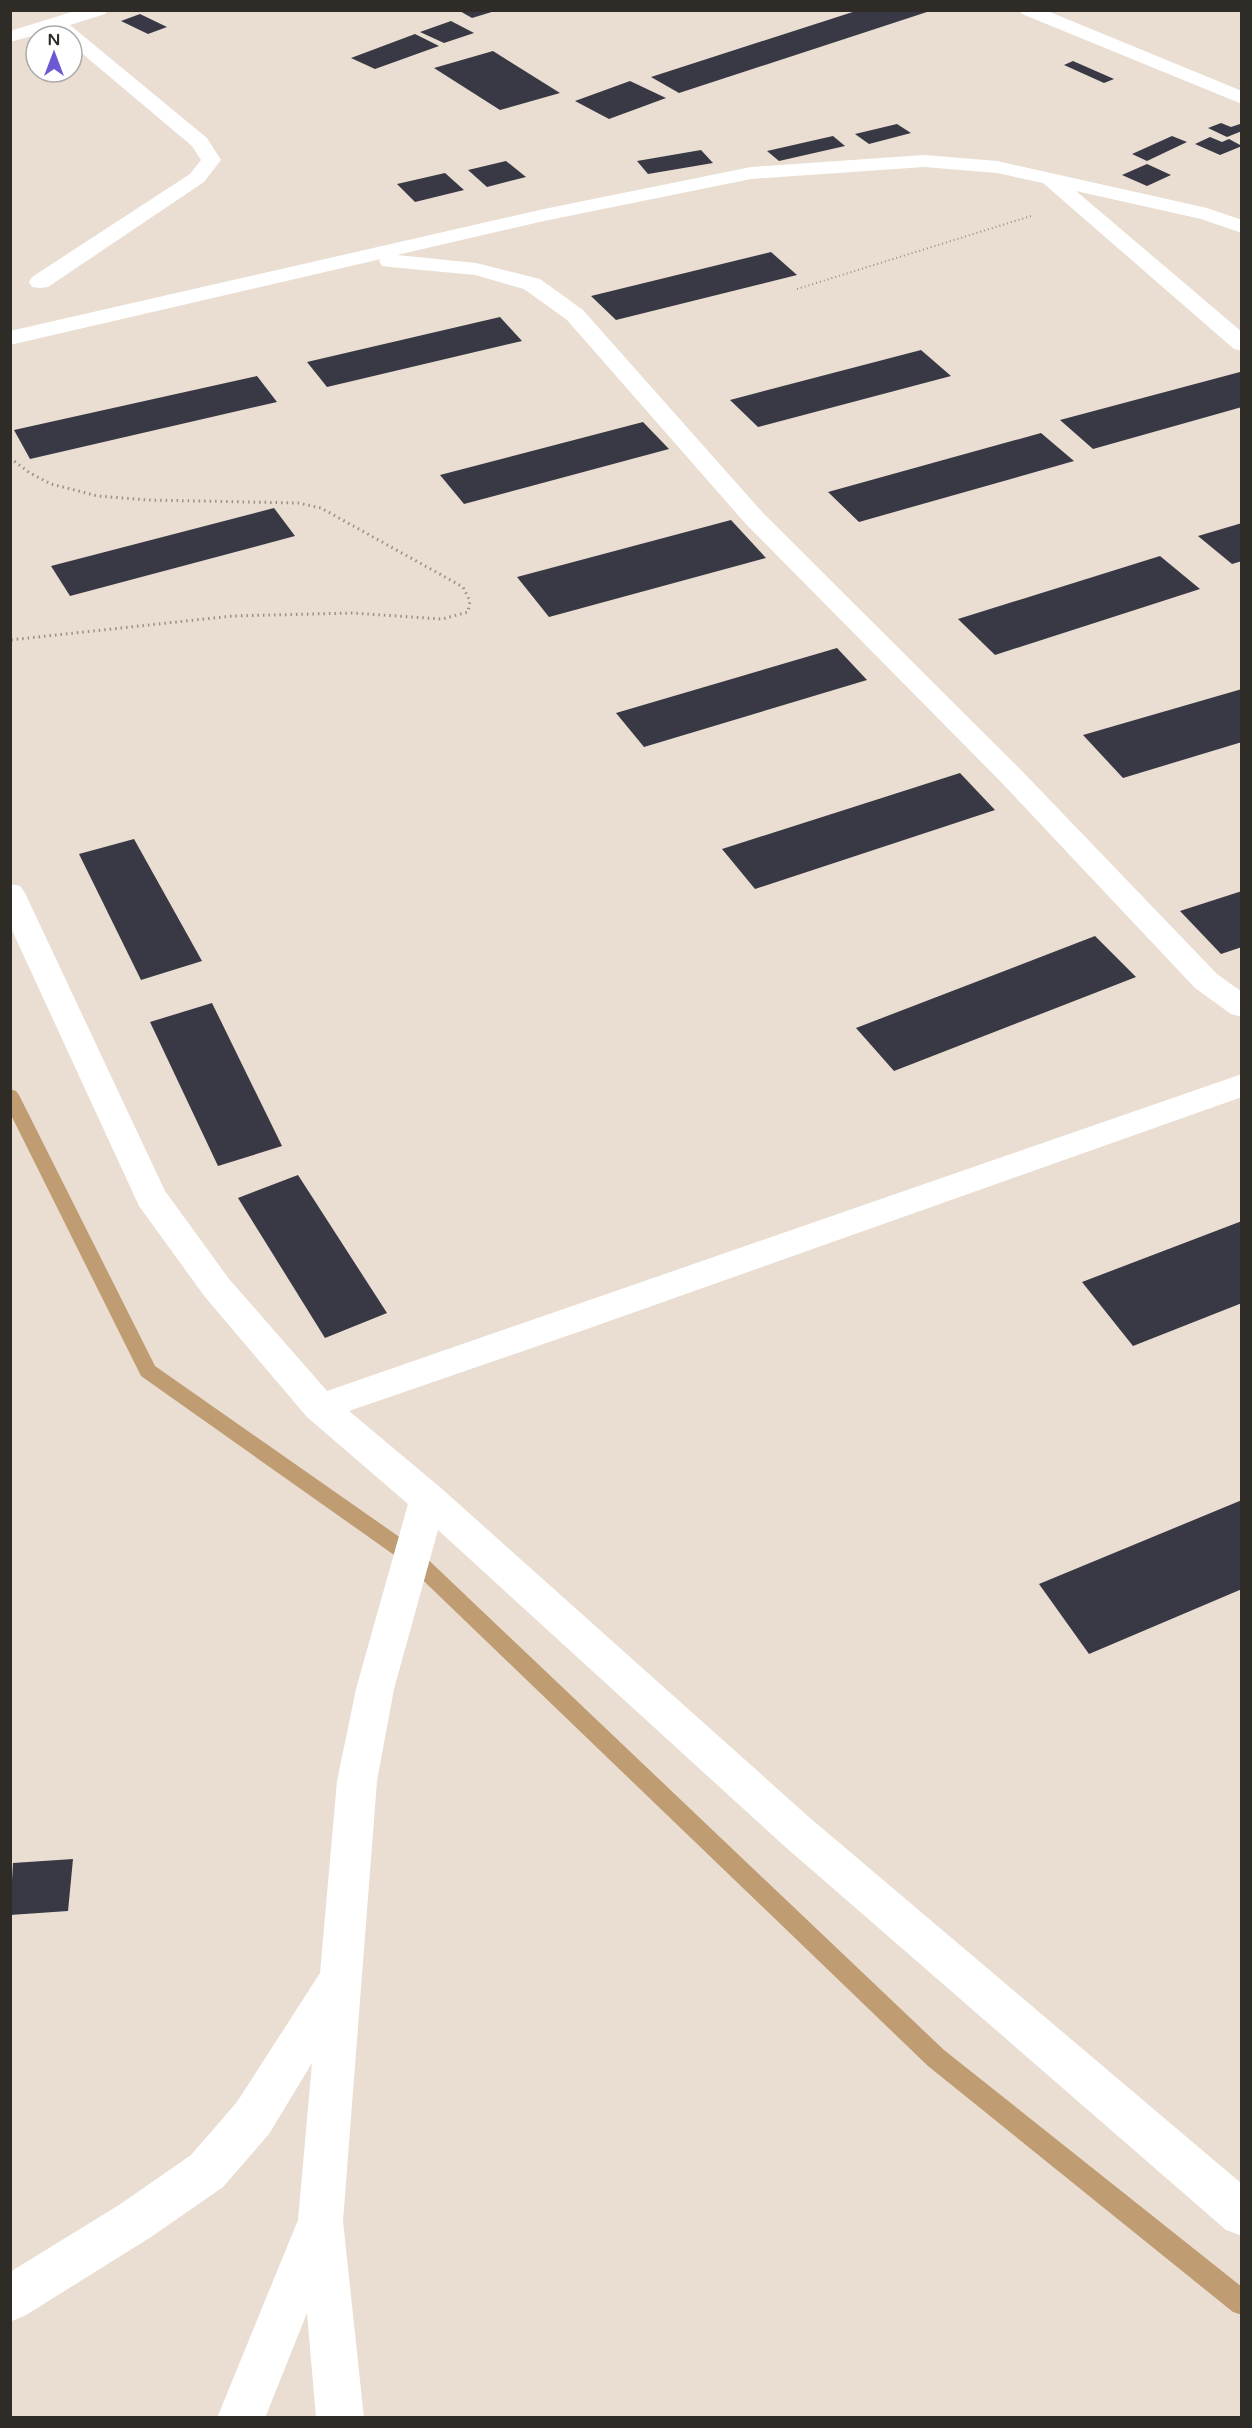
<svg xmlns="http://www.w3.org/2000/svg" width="1252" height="2428" viewBox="0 0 1252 2428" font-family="'Varela Round',sans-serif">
  <rect width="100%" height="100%" fill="#e9ded1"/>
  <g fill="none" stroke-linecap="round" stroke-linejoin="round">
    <!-- stream -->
    <polygon fill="#bf9c72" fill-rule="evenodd" points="10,1089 16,1091 19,1095 155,1366 418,1550 944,2050 1242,2287 1242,2315 1233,2312 928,2066 404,1562 141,1376 10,1113"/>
  </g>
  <!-- building -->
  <g fill="#393845">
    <polygon points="458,10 495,10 495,11 472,18"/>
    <polygon points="859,10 930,11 679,93 651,77"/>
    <polygon points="140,14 167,27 148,34 121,21"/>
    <polygon points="451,21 474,33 444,43 420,32"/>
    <polygon points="415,34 439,46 375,69 351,58"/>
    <polygon points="493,51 560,93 500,110 434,68"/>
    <polygon points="1073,61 1114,79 1104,83 1064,65"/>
    <polygon points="630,81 666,98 609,119 575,101"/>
    <polygon points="1221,123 1231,127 1240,124 1242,131 1227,137 1208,128"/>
    <polygon points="897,124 911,133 869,144 855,134"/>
    <polygon points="833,136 845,146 779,161 767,151"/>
    <polygon points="1172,136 1187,142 1147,161 1132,154"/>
    <polygon points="1210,137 1222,142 1229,139 1242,146 1220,155 1195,144"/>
    <polygon points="701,150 713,163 648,174 637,161"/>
    <polygon points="506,161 526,177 487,187 468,170"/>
    <polygon points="1147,164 1171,175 1147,186 1122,175"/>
    <polygon points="445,173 464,190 415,202 397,184"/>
    <polygon points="771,252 797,275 616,320 591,296"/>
    <polygon points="500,317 522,341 327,387 307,362"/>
    <polygon points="921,350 951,376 758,427 730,400"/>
    <polygon points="1240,372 1242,407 1093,449 1060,420"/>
    <polygon points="257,376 277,402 30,459 14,430"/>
    <polygon points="643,422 669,449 464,504 440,475"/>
    <polygon points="1041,433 1074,461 859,522 828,492"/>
    <polygon points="274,508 295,536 70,596 51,566"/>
    <polygon points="731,520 766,558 549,617 517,577"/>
    <polygon points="1242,523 1242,561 1232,564 1198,536"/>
    <polygon points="1160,556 1200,589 995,655 958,619"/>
    <polygon points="837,648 867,680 644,747 616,713"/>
    <polygon points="1242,689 1242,742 1123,778 1083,735"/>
    <polygon points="960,773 995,810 755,889 722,849"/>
    <polygon points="134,839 202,961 141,980 79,854"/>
    <polygon points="1242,891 1242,947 1221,954 1180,911"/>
    <polygon points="1095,936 1136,977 894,1071 856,1028"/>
    <polygon points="212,1003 282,1146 218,1166 150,1022"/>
    <polygon points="298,1175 387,1313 325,1338 238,1198"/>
    <polygon points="1242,1221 1242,1303 1133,1346 1082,1282"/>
    <polygon points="1242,1500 1242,1589 1089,1654 1039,1584"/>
    <polygon points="73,1859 68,1911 10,1915 13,1863"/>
  </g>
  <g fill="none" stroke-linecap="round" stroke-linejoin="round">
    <!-- path-far1 -->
    <polyline stroke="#999187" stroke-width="2" stroke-dasharray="1 3" stroke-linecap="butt" points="797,289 1031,216"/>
    <!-- path -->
    <polyline stroke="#999187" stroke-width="3" stroke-dasharray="1.5 4" stroke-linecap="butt" points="10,458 30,473 51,484 98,496 148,500 298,503 321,508 463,587 470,601 468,612 442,619 352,613 232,616 10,640"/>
    <!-- minor -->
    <g fill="#fff" fill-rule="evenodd">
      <polygon points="78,10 108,10 105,14 70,25 207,138 221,160 204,182 48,287 40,288 32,287 29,282 32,277 190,174 201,160 192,146 72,45 72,36 61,36 54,30 10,42 10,31"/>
      <polygon points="1019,10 1045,10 1242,91 1242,104 1022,14"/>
      <polygon points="924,155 997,161 1207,208 1242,220 1242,233 1201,219 1076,191 1242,332 1242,351 1234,349 1043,183 997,173 924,167 751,179 544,221 397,255 476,263 540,279 583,310 763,513 1021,770 1217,974 1242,992 1242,1017 1231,1014 1195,988 1001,782 745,523 567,320 524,289 475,275 390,267 382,266 379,261 381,259 10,345 10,331 544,209 751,167"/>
      <polygon points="10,884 20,886 25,893 165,1191 229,1279 327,1391 1242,1074 1242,1097 587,1329 349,1411 441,1488 810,1818 1242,2184 1242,2236 1226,2230 782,1844 438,1530 394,1689 377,1781 343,2221 364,2418 316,2418 307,2313 265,2418 217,2418 298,2220 312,2063 269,2134 223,2187 151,2237 26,2315 10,2322 10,2272 119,2205 191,2155 237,2102 320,1973 337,1781 356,1689 408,1504 307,1417 205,1297 139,1206 10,926"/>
    </g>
  </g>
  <!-- border -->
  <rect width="1252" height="2428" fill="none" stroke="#2f2b26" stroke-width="24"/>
  <!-- north arrow -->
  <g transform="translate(54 54)"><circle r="28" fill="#ffffff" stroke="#acaaa8" stroke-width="1.5"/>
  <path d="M0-4.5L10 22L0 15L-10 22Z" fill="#6c58d2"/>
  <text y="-9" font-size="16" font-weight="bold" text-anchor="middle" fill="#2f2b26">N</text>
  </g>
</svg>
